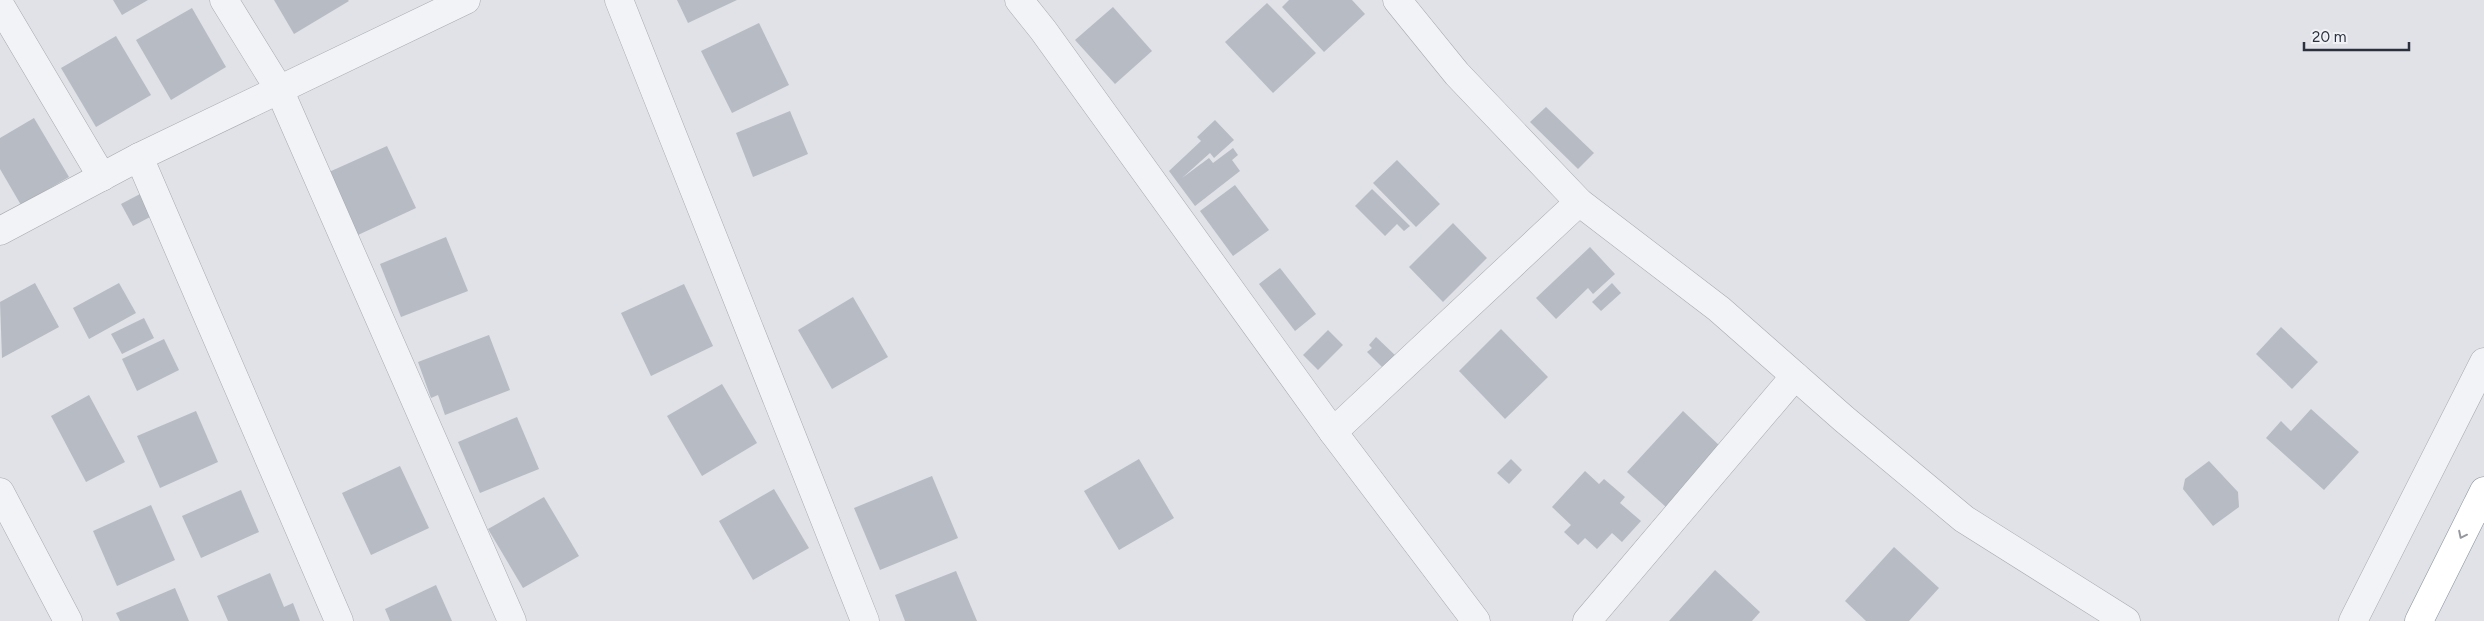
<svg xmlns="http://www.w3.org/2000/svg" width="2484" height="621" viewBox="0 0 2484 621" font-family="Figtree,sans-serif">
  <rect width="100%" height="100%" fill="#e0e2e7"/>
  <!-- building -->
  <g fill="#b7bbc4">
    <polygon points="113,0 148,0 122,15"/>
    <polygon points="274,0 348,0 349,1 294,34"/>
    <polygon points="677,0 737,0 688,23"/>
    <polygon points="1289,0 1352,0 1365,14 1324,52 1282,7"/>
    <polygon points="1267,3 1316,53 1273,93 1225,42"/>
    <polygon points="1113,7 1152,51 1115,84 1075,40"/>
    <polygon points="192,8 226,67 171,100 136,40"/>
    <polygon points="759,23 789,85 732,113 701,51"/>
    <polygon points="116,36 151,95 96,127 61,68"/>
    <polygon points="1546,107 1594,153 1578,169 1530,122"/>
    <polygon points="790,111 808,154 753,177 736,133"/>
    <polygon points="34,118 69,177 21,205 0,169 0,138"/>
    <polygon points="1215,120 1234,140 1214,158 1210,153 1182,178 1209,158 1213,163 1233,148 1238,155 1232,160 1240,171 1195,206 1169,171 1201,141 1197,137"/>
    <polygon points="387,146 416,208 358,235 329,172"/>
    <polygon points="1397,160 1440,204 1416,227 1373,183"/>
    <polygon points="1235,185 1269,230 1233,256 1200,211"/>
    <polygon points="1372,189 1410,226 1404,231 1397,224 1385,236 1355,206"/>
    <polygon points="140,194 152,216 133,226 121,204"/>
    <polygon points="1453,223 1487,258 1443,302 1409,267"/>
    <polygon points="446,237 468,291 401,317 380,264"/>
    <polygon points="1590,247 1615,274 1593,294 1588,288 1556,319 1536,298"/>
    <polygon points="1280,268 1316,314 1295,331 1259,284"/>
    <polygon points="35,283 59,327 2,358 0,302"/>
    <polygon points="119,283 136,313 89,339 73,308"/>
    <polygon points="1612,283 1621,293 1601,311 1592,302"/>
    <polygon points="684,284 713,346 651,376 621,313"/>
    <polygon points="853,297 888,357 832,389 798,330"/>
    <polygon points="144,318 154,338 122,354 111,334"/>
    <polygon points="2281,327 2318,362 2292,389 2256,354"/>
    <polygon points="1501,329 1548,377 1505,419 1459,371"/>
    <polygon points="1328,330 1343,345 1318,370 1303,355"/>
    <polygon points="489,335 510,390 445,415 438,395 431,398 418,362"/>
    <polygon points="1376,337 1397,357 1385,370 1367,352 1372,348 1369,345"/>
    <polygon points="164,339 179,370 137,391 122,359"/>
    <polygon points="722,384 757,443 702,476 667,416"/>
    <polygon points="89,395 125,462 86,482 51,416"/>
    <polygon points="2311,409 2359,452 2324,490 2266,438 2281,421 2291,431"/>
    <polygon points="196,411 218,462 160,488 137,436"/>
    <polygon points="1683,411 1721,447 1666,507 1627,472"/>
    <polygon points="517,417 539,469 480,493 458,442"/>
    <polygon points="1139,459 1174,518 1119,550 1084,491"/>
    <polygon points="1511,459 1522,470 1509,484 1497,473"/>
    <polygon points="2209,461 2238,492 2239,507 2213,526 2183,489 2185,479"/>
    <polygon points="400,466 429,528 371,555 342,493"/>
    <polygon points="1585,471 1599,484 1604,479 1625,497 1620,503 1641,521 1622,542 1612,533 1597,549 1585,538 1578,545 1564,532 1571,525 1552,507"/>
    <polygon points="932,476 958,538 880,570 854,508"/>
    <polygon points="774,489 809,548 753,580 719,521"/>
    <polygon points="241,490 259,532 201,558 182,516"/>
    <polygon points="544,497 579,556 523,588 488,529"/>
    <polygon points="151,505 175,560 117,586 93,531"/>
    <polygon points="1894,547 1939,588 1909,621 1866,621 1845,601"/>
    <polygon points="1715,570 1760,612 1752,621 1669,621"/>
    <polygon points="956,571 977,621 905,621 895,595"/>
    <polygon points="270,573 284,607 293,603 300,621 228,621 217,596"/>
    <polygon points="436,585 452,621 390,621 385,609"/>
    <polygon points="175,588 189,621 120,621 116,613"/>
  </g>
  <g fill="none" stroke-linecap="round" stroke-linejoin="round">
    <!-- minor casing -->
    <g stroke="#a6a9b1" stroke-width="29">
      <g id="minor">
        <polyline points="224,0 279,89 512,621"/>
        <polyline points="619,0 865,621"/>
        <polyline points="1019,0 1043,30 1333,432 1476,621"/>
        <polyline points="1397,0 1457,74 1579,202 1719,309 1844,419 1964,519 2126,621"/>
        <polyline points="0,5 102,177"/>
        <polyline points="139,157 339,621"/>
        <polyline points="0,231 139,157 466,0"/>
        <polyline points="1333,432 1579,202"/>
        <polyline points="0,492 68,621"/>
        <polyline points="1587,621 1795,376"/>
        <polyline points="2353,621 2484,362"/>
      </g>
    </g>
    <!-- highway casing -->
    <g stroke="#88909d" stroke-width="29">
      <polyline id="highway" points="2419,621 2484,491"/>
    </g>
    <!-- minor -->
    <use href="#minor" stroke="#f2f3f6" stroke-width="28"/>
    <!-- highway -->
    <use href="#highway" stroke="#fff" stroke-width="28"/>
  </g>
  <!-- one-way arrows -->
  <defs><path id="oneway-chevron" d="M-2-3.5L2.5 0L-2 3.5" fill="none" stroke-width="1.6" stroke-linecap="round" stroke-linejoin="round" transform="scale(1.25)"/></defs>
  <use stroke="#94989e" href="#oneway-chevron" transform="translate(2462 535) rotate(116)"/>
  <!-- scale -->
  <path d="M2304 42v8h105v-8" fill="none" stroke="#2a303d" stroke-width="2.5"/>
  <text x="2312" y="42" font-size="15" fill="#2a303d" stroke="#eff1f5" stroke-width="4" paint-order="stroke">20 m</text>
</svg>
